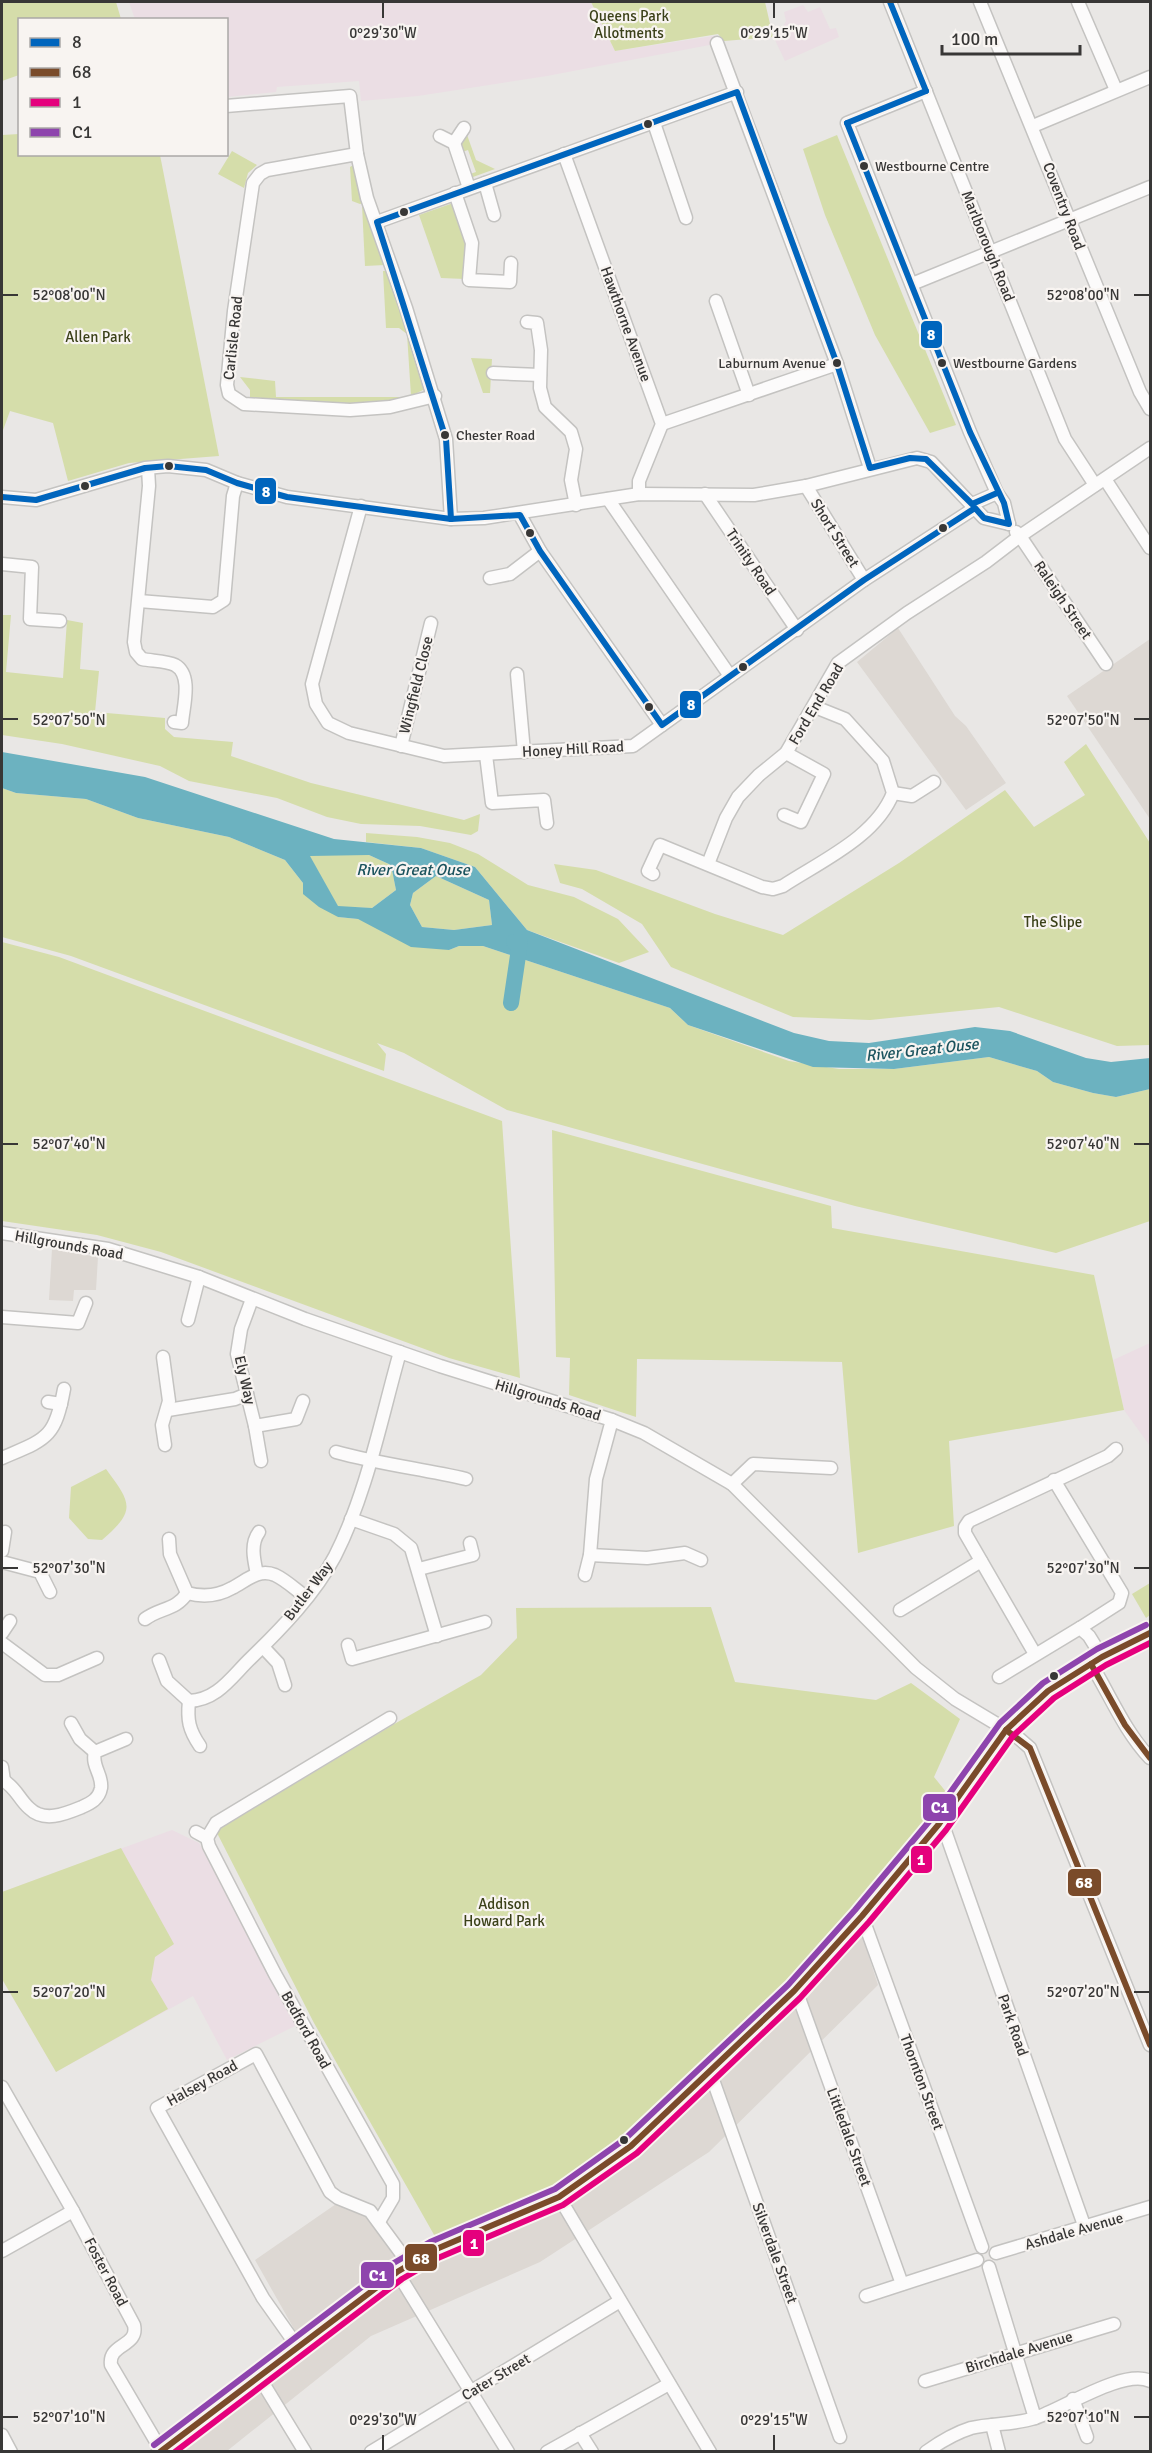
<svg xmlns="http://www.w3.org/2000/svg" width="1152" height="2453" viewBox="0 0 1152 2453" font-family="Signika,sans-serif">
  <rect width="100%" height="100%" fill="#e9e7e5"/>
  <!-- built -->
  <g fill="#ddd8d3">
    <polygon points="898,628 955,716 966,726 1006,783 966,810 857,662"/>
    <polygon points="1150,639 1150,819 1067,696"/>
    <polygon points="52,1249 98,1257 96,1290 74,1290 73,1301 49,1300"/>
    <polygon points="861,1932 878,1985 709,2152 540,2262 371,2336 227,2451 176,2452 306,2350 255,2260 336,2204 371,2216 409,2274 558,2203 635,2151 720,2077 806,1998"/>
  </g>
  <!-- education -->
  <g fill="#ebdee4">
    <polygon points="129,2 591,2 615,51 714,36 720,43 547,76 418,96 361,101 359,81 277,87 276,92 227,97 226,20 135,19"/>
    <polygon points="803,5 808,12 820,7 830,29 836,28 839,37 785,61 775,40 786,21 784,12"/>
    <polygon points="1150,1343 1150,1446 1124,1410 1113,1360"/>
    <polygon points="172,1830 199,1843 297,2025 227,2060 193,1996 56,2072 2,1979 2,1892"/>
  </g>
  <!-- green -->
  <g fill="#d5ddaa">
    <polygon points="2,2 116,2 121,19 20,20 19,75 2,81"/>
    <polygon points="591,2 765,2 773,37 724,41 718,34 615,51"/>
    <polygon points="466,132 476,160 495,169 473,177 470,174 476,172 468,150 462,152 459,144"/>
    <polygon points="19,134 20,154 160,155 219,456 129,463 68,481 53,423 10,411 2,433 2,135"/>
    <polygon points="837,135 956,425 930,433 875,335 825,215 803,149"/>
    <polygon points="232,151 257,165 248,173 244,188 218,174"/>
    <polygon points="355,164 364,203 360,204 352,201 350,167"/>
    <polygon points="456,202 469,242 465,279 441,278 419,215"/>
    <polygon points="362,205 385,265 365,266"/>
    <polygon points="383,271 387,271 425,389 411,396 407,334 399,328 386,328"/>
    <polygon points="471,358 492,359 490,393 483,393"/>
    <polygon points="240,377 275,381 276,397 401,397 401,400 356,407 250,399 250,390"/>
    <polygon points="2,615 11,615 6,672 63,678 67,620 83,623 80,669 99,671 95,712 165,718 165,729 174,737 233,742 231,756 311,783 464,820 480,814 478,831 471,835 420,826 361,824 327,817 277,798 189,781 160,766 62,744 2,735"/>
    <polygon points="1086,744 1150,843 1150,1045 1117,1046 999,1007 870,1020 793,1017 671,967 642,924 582,889 560,883 554,864 596,870 715,914 783,935 899,863 1005,790 1034,827 1085,795 1064,762"/>
    <polygon points="2,788 16,793 86,799 138,818 229,837 285,860 303,883 338,917 358,919 449,950 459,946 483,946 670,1008 688,1025 789,1061 839,1069 894,1069 989,1057 1037,1071 1053,1082 1093,1093 1116,1097 1150,1089 1150,1221 1056,1253 855,1206 507,1110 404,1053 377,1043 386,1054 384,1071 71,956 2,937"/>
    <polygon points="366,833 417,837 450,843 478,854 528,885 574,897 618,919 649,952 619,963 527,930 475,867 421,848 366,842"/>
    <polygon points="309,855 369,855 391,865 396,890 372,908 338,907"/>
    <polygon points="436,876 489,900 492,925 454,930 422,927 410,905 413,893"/>
    <polygon points="2,942 59,957 502,1121 520,1378 449,1358 161,1252 97,1235 2,1221"/>
    <polygon points="552,1130 831,1206 832,1228 1094,1275 1124,1410 949,1441 954,1526 858,1553 842,1362 637,1359 636,1417 569,1395 570,1358 556,1357"/>
    <path d="M106 1469C131 1503 137 1510 102 1540L88 1539 69 1518 71 1487Z"/>
    <polygon points="1150,1583 1150,1615 1146,1618 1132,1594"/>
    <polygon points="711,1607 735,1682 876,1700 911,1683 960,1719 934,1777 951,1798 774,1999 687,2082 602,2155 540,2195 437,2240 314,2023 216,1831 396,1723 481,1675 517,1638 516,1608"/>
    <polygon points="121,1848 174,1944 155,1957 151,1980 168,2009 56,2072 2,1979 2,1892"/>
  </g>
  <!-- water -->
  <path fill="#6cb2c0" fill-rule="evenodd" d="M2 752 145 777 334 839 421 848 475 867 527 930 794 1033 829 1041 869 1043 975 1027 1010 1031 1086 1058 1111 1062 1150 1058V1089L1116 1097 1093 1093 1053 1082 1037 1071 989 1057 894 1069 813 1067 688 1025 670 1008 483 946H459L449 950 411 947 358 919 338 917 319 907 303 894V883L285 860 229 837 138 818 86 799 16 793 2 788ZM369 855 391 865 396 890 372 908 338 906 310 856ZM436 876 489 900 492 925 454 930 422 927 410 905 413 893Z"/>
  <g fill="none" stroke-linecap="round" stroke-linejoin="round">
    <!-- river -->
    <polyline stroke="#6cb2c0" stroke-width="16" points="511,1003 520,942 514,942"/>
    <!-- minor casing -->
    <g stroke="#c4c3c1" stroke-width="15">
      <g id="minor">
        <polyline points="890,2 1065,439 1095,485"/>
        <polyline points="980,2 1140,392 1150,409"/>
        <polyline points="1078,2 1116,90"/>
        <polyline points="717,43 837,364 870,468"/>
        <polyline points="926,91 847,123 970,432 997,493 1004,503 1009,524"/>
        <polyline points="226,106 350,96 357,154 367,198 406,308 446,439 451,519"/>
        <polyline points="654,123 686,218"/>
        <polyline points="1033,126 1150,77"/>
        <polyline points="440,136 454,143 469,188"/>
        <polyline points="454,143 464,128"/>
        <polyline points="357,154 267,170 260,174 253,183 234,311 227,385 229,394 244,404 350,410 390,407 435,396"/>
        <polyline points="564,154 662,424 639,481 639,494"/>
        <polyline points="485,183 494,215"/>
        <polyline points="455,193 472,243 469,280 510,282 511,263"/>
        <polyline points="377,222 737,92"/>
        <polyline points="912,284 1150,187"/>
        <polyline points="716,301 749,395"/>
        <polyline points="527,322 537,323 541,350 540,388 545,407 571,432 576,449 571,480 576,505"/>
        <polyline points="493,373 540,375"/>
        <polyline points="662,424 837,364"/>
        <path d="M148 468 149 486 134 642 136 652 142 659C152 661 167 661 175 665 193 675 183 707 182 723L174 722"/>
        <polyline points="1105,479 1150,548"/>
        <polyline points="806,486 864,580"/>
        <polyline points="705,494 797,630"/>
        <polyline points="2,497 36,500 145,468 168,466 206,470 237,483 287,497 451,519 484,518 639,494 754,495 806,486 917,458 931,462 984,518 1009,524"/>
        <polyline points="608,499 730,676"/>
        <polyline points="972,504 997,493"/>
        <polyline points="361,506 312,684 316,704 328,723 349,733 444,756 633,746 864,580 975,508"/>
        <polyline points="520,515 540,551 662,725"/>
        <polyline points="1016,532 1020,536 1150,448"/>
        <polyline points="2,564 32,567 30,619 60,621"/>
        <polyline points="490,578 510,574 540,551"/>
        <polyline points="139,601 213,607 224,600 233,496 237,483"/>
        <polyline points="517,674 524,752"/>
        <polyline points="401,746 431,623"/>
        <polyline points="486,755 492,803 544,800 547,823"/>
        <polyline points="893,793 912,796 934,782"/>
        <polyline points="784,815 801,822 824,774 786,753"/>
        <polyline points="708,864 726,818 738,797 759,775 786,753 838,663 907,613 986,562 1020,536 1106,664"/>
        <path d="M653 874 648 871 660 845 762 887 773 889 783 886C821 861 876 837 893 793L883 761 845 719 815 707"/>
        <polyline points="2,1233 108,1249 199,1277 305,1319 440,1366 612,1420 644,1433 732,1484 916,1668 955,1699 1015,1735 1030,1748 1150,2045"/>
        <polyline points="252,1299 241,1329 237,1354 255,1426 296,1419 303,1401"/>
        <polyline points="2,1317 78,1323 86,1303"/>
        <polyline points="188,1320 199,1277"/>
        <polyline points="163,1357 169,1401 162,1425 165,1445"/>
        <polyline points="48,1402 61,1404"/>
        <polyline points="168,1410 235,1399 247,1394"/>
        <polyline points="255,1426 261,1461"/>
        <path d="M336 1452C379 1464 423 1469 466 1479"/>
        <path d="M2 1458C46 1439 55 1439 64 1389"/>
        <polyline points="1054,1480 1122,1593 1119,1603 1080,1628"/>
        <polyline points="732,1484 753,1464 831,1468"/>
        <polyline points="351,1519 394,1534 411,1548 437,1636"/>
        <path d="M169 1539 170 1554 187 1593C202 1597 218 1596 232 1588 246 1581 258 1568 275 1575 286 1580 296 1590 306 1597"/>
        <polyline points="2,1551 5,1532"/>
        <polyline points="590,1555 647,1558 685,1553 701,1560"/>
        <polyline points="2,1562 40,1572 50,1592"/>
        <polyline points="419,1569 473,1555 470,1543"/>
        <path d="M257 1574C254 1560 250 1544 259 1532"/>
        <polyline points="585,1575 590,1555 596,1479 612,1420"/>
        <polyline points="900,1610 981,1561"/>
        <path d="M145 1619C159 1608 177 1610 187 1593"/>
        <polyline points="2,1633 10,1621"/>
        <polyline points="2,1643 45,1675 58,1675 97,1658"/>
        <polyline points="348,1645 352,1659 485,1622"/>
        <polyline points="263,1647 278,1663 285,1685"/>
        <polyline points="1035,1654 965,1533 965,1527 969,1521 1108,1456 1116,1449"/>
        <path d="M159 1660 167 1681 189 1701C218 1700 232 1676 251 1658 281 1629 315 1594 335 1556 367 1493 381 1419 400 1352"/>
        <path d="M1091 1664C1110 1695 1125 1732 1150 1758"/>
        <polyline points="999,1677 1080,1628 1089,1636 1102,1657"/>
        <path d="M189 1701C187 1720 189 1730 200 1746"/>
        <polyline points="71,1723 80,1739 95,1752"/>
        <polyline points="2,1767 4,1781"/>
        <path d="M4 1781C16 1788 19 1799 29 1808 44 1823 65 1814 82 1807 91 1803 99 1799 101 1788 103 1775 91 1766 95 1752L126 1739"/>
        <polyline points="939,1824 944,1828 1085,2228"/>
        <polyline points="196,1832 207,1838 209,1846 275,1974 393,2184 393,2198 380,2220"/>
        <polyline points="207,1838 216,1823 390,1718"/>
        <polyline points="862,1916 982,2247"/>
        <polyline points="794,1991 799,1998 902,2284"/>
        <polyline points="708,2071 713,2080 840,2437"/>
        <path d="M2 2087 73 2211 134 2325C139 2347 108 2343 111 2365L161 2450"/>
        <polyline points="559,2197 710,2452"/>
        <polyline points="2,2251 73,2211"/>
        <polyline points="996,2253 1150,2207"/>
        <polyline points="989,2267 1035,2418"/>
        <polyline points="397,2272 508,2452"/>
        <polyline points="866,2296 977,2260"/>
        <polyline points="297,2346 263,2298 157,2108 256,2054 330,2192 338,2198 370,2211 409,2264"/>
        <polyline points="258,2375 305,2452"/>
        <polyline points="925,2381 1114,2324"/>
        <polyline points="1073,2399 1087,2437"/>
        <polyline points="992,2425 999,2452"/>
        <polyline points="580,2433 592,2452"/>
        <polyline points="2,2435 11,2452"/>
        <polyline points="371,2452 620,2301"/>
        <polyline points="547,2452 669,2384"/>
        <path d="M926 2452C940 2442 955 2433 971 2428 992 2423 1014 2425 1035 2418 1061 2410 1124 2368 1150 2381"/>
      </g>
    </g>
    <!-- major casing -->
    <g stroke="#c4c3c2" stroke-width="18">
      <polyline id="major" points="159,2452 397,2272 434,2250 559,2197 631,2146 794,1991 862,1916 939,1824 1006,1730 1048,1691 1102,1657 1150,1633"/>
    </g>
    <!-- minor -->
    <use href="#minor" stroke="#fcfbfb" stroke-width="12"/>
    <!-- major -->
    <use href="#major" stroke="#f5efef" stroke-width="15"/>
    <!-- bus-1 casing -->
    <g stroke="#f8f4f1" stroke-width="10">
      <g id="bus-1">
        <polyline points="890,2 926,91"/>
        <polyline points="847,123 926,91"/>
        <polyline points="2,497 36,500 145,468 168,466 206,470 237,483 287,497 451,519 520,515 540,551 662,725 864,580 975,508 984,518 1009,524 1004,503 970,432 847,123"/>
        <polyline points="451,519 446,439 377,222 737,92 837,364 870,468 910,458 926,459 972,504 997,493"/>
      </g>
    </g>
    <!-- bus-2 casing -->
    <g stroke="#f8f4f1" stroke-width="10">
      <g id="bus-2">
        <polyline points="1091,1664 1125,1725 1150,1758"/>
        <polyline points="1006,1730 1030,1748 1150,2045"/>
        <polyline points="160,2452 397,2272 434,2250 559,2197 631,2146 794,1991 862,1916 939,1824 1006,1730 1048,1691 1102,1657 1150,1633"/>
      </g>
    </g>
    <!-- bus-3 casing -->
    <g stroke="#f8f4f1" stroke-width="10">
      <polyline id="bus-3" points="175,2452 402,2279 438,2258 563,2205 637,2153 800,1998 869,1922 946,1830 1013,1736 1054,1698 1106,1665 1150,1643"/>
    </g>
    <!-- bus-4 casing -->
    <g stroke="#f8f4f1" stroke-width="10">
      <polyline id="bus-4" points="154,2445 392,2264 430,2242 555,2189 625,2139 788,1985 855,1910 932,1818 1000,1723 1043,1683 1097,1649 1146,1625"/>
    </g>
    <!-- bus-1 -->
    <use href="#bus-1" stroke="#0065bd" stroke-width="6"/>
    <!-- bus-2 -->
    <use href="#bus-2" stroke="#7a4b2a" stroke-width="6"/>
    <!-- bus-3 -->
    <use href="#bus-3" stroke="#e5007d" stroke-width="6"/>
    <!-- bus-4 -->
    <use href="#bus-4" stroke="#8e44ad" stroke-width="6"/>
  </g>
  <!-- ticks -->
  <path fill="none" stroke="#383736" stroke-width="2" d="M383 3V18M774 3V18M3 295H18M1134 295H1149M3 719H18M1134 719H1149M3 1144H18M1134 1144H1149M3 1568H18M1134 1568H1149M3 1992H18M1134 1992H1149M3 2417H18M1134 2417H1149M383 2435V2450M774 2435V2450"/>
  <!-- markers -->
  <g fill="#383736" stroke="#f8f4f1" stroke-width="2">
    <circle cx="648" cy="124" r="5"/>
    <circle cx="864" cy="166" r="5"/>
    <circle cx="404" cy="212" r="5"/>
    <circle cx="837" cy="363" r="5"/>
    <circle cx="942" cy="363" r="5"/>
    <circle cx="445" cy="435" r="5"/>
    <circle cx="169" cy="466" r="5"/>
    <circle cx="85" cy="486" r="5"/>
    <circle cx="943" cy="528" r="5"/>
    <circle cx="530" cy="533" r="5"/>
    <circle cx="743" cy="667" r="5"/>
    <circle cx="649" cy="707" r="5"/>
    <circle cx="1054" cy="1676" r="5"/>
    <circle cx="624" cy="2140" r="5"/>
  </g>
  <g text-anchor="middle" stroke-width="4.5" stroke-linejoin="round" paint-order="stroke">
    <!-- bus labels -->
    <g font-size="14" fill="#383736" stroke="#f8f4f1" text-anchor="start">
      <text x="875" y="171">Westbourne Centre</text>
      <text x="826" y="368" text-anchor="end">Laburnum Avenue</text>
      <text x="953" y="368">Westbourne Gardens</text>
      <text x="456" y="440">Chester Road</text>
    </g>
    <!-- park labels -->
    <g font-size="15" fill="#3b4119" stroke="#f8f4f1">
      <text x="629" y="21">Queens Park<tspan x="629" dy="17">Allotments</tspan></text>
      <text x="98" y="342">Allen Park</text>
      <text x="1053" y="927">The Slipe</text>
      <text x="504" y="1909">Addison<tspan x="504" dy="17">Howard Park</tspan></text>
    </g>
    <!-- street labels -->
    <g font-size="15" fill="#383736" stroke="#f8f4f1">
      <text transform="translate(1064 206) rotate(69)" y="5">Coventry Road</text>
      <text transform="translate(988 246) rotate(68)" y="5">Marlborough Road</text>
      <text transform="translate(626 324) rotate(70)" y="5">Hawthorne Avenue</text>
      <text transform="translate(233 338) rotate(-84)" y="5">Carlisle Road</text>
      <text transform="translate(835 533) rotate(58)" y="5">Short Street</text>
      <text transform="translate(751 562) rotate(56)" y="5">Trinity Road</text>
      <text transform="translate(1063 600) rotate(56)" y="5">Raleigh Street</text>
      <text transform="translate(416 685) rotate(-76)" y="5">Wingfield Close</text>
      <text transform="translate(816 704) rotate(-59)" y="5">Ford End Road</text>
      <text transform="translate(573 749) rotate(-3)" y="5">Honey Hill Road</text>
      <text transform="translate(69 1245) rotate(10)" y="5">Hillgrounds Road</text>
      <text transform="translate(245 1380) rotate(77)" y="5">Ely Way</text>
      <text transform="translate(548 1400) rotate(17)" y="5">Hillgrounds Road</text>
      <text transform="translate(308 1591) rotate(-53)" y="5">Butler Way</text>
      <text transform="translate(1013 2025) rotate(71)" y="5">Park Road</text>
      <text transform="translate(306 2030) rotate(61)" y="5">Bedford Road</text>
      <text transform="translate(922 2082) rotate(70)" y="5">Thornton Street</text>
      <text transform="translate(202 2083) rotate(-29)" y="5">Halsey Road</text>
      <text transform="translate(849 2137) rotate(70)" y="5">Littledale Street</text>
      <text transform="translate(1074 2231) rotate(-16)" y="5">Ashdale Avenue</text>
      <text transform="translate(775 2253) rotate(70)" y="5">Silverdale Street</text>
      <text transform="translate(106 2272) rotate(62)" y="5">Foster Road</text>
      <text transform="translate(1019 2352) rotate(-17)" y="5">Birchdale Avenue</text>
      <text transform="translate(496 2377) rotate(-31)" y="5">Cater Street</text>
    </g>
    <!-- water labels -->
    <g font-size="16" font-style="italic" fill="#1a525d" stroke="#f8f4f1">
      <text x="413" y="875">River Great Ouse</text>
      <text transform="translate(922 1049) rotate(-6)" y="6">River Great Ouse</text>
    </g>
  </g>
  <g font-size="15" text-anchor="middle" fill="#383736" stroke="#f8f4f1" stroke-width="4.5" stroke-linejoin="round" paint-order="stroke">
    <text x="383" y="38">0°29'30"W</text>
    <text x="774" y="38">0°29'15"W</text>
    <text x="69" y="300">52°08'00"N</text>
    <text x="1083" y="300">52°08'00"N</text>
    <text x="69" y="725">52°07'50"N</text>
    <text x="1083" y="725">52°07'50"N</text>
    <text x="69" y="1149">52°07'40"N</text>
    <text x="1083" y="1149">52°07'40"N</text>
    <text x="69" y="1573">52°07'30"N</text>
    <text x="1083" y="1573">52°07'30"N</text>
    <text x="69" y="1997">52°07'20"N</text>
    <text x="1083" y="1997">52°07'20"N</text>
    <text x="69" y="2422">52°07'10"N</text>
    <text x="1083" y="2422">52°07'10"N</text>
    <text x="383" y="2425">0°29'30"W</text>
    <text x="774" y="2425">0°29'15"W</text>
  </g>
  <g stroke="#f8f4f1" stroke-width="2">
    <rect x="920" y="320" width="23" height="29" rx="6" fill="#0065bd"/>
    <rect x="254" y="477" width="23" height="28" rx="6" fill="#0065bd"/>
    <rect x="679" y="690" width="23" height="29" rx="6" fill="#0065bd"/>
    <rect x="922" y="1793" width="35" height="29" rx="6" fill="#8e44ad"/>
    <rect x="910" y="1845" width="23" height="29" rx="6" fill="#e5007d"/>
    <rect x="1067" y="1868" width="35" height="29" rx="6" fill="#7a4b2a"/>
    <rect x="462" y="2229" width="23" height="28" rx="6" fill="#e5007d"/>
    <rect x="404" y="2243" width="34" height="29" rx="6" fill="#7a4b2a"/>
    <rect x="360" y="2261" width="35" height="28" rx="6" fill="#8e44ad"/>
  </g>
  <g font-size="16" text-anchor="middle" font-weight="bold" fill="#fff">
    <text x="931" y="340">8</text>
    <text x="266" y="497">8</text>
    <text x="691" y="710">8</text>
    <text x="940" y="1813">C1</text>
    <text x="921" y="1865">1</text>
    <text x="1084" y="1888">68</text>
    <text x="474" y="2249">1</text>
    <text x="421" y="2264">68</text>
    <text x="378" y="2281">C1</text>
  </g>
  <!-- border -->
  <rect width="1152" height="2453" fill="none" stroke="#383736" stroke-width="6"/>
  <!-- legend -->
  <rect x="18" y="18" width="210" height="138" fill="#f8f4f1" stroke="#aba8a6" stroke-width="1.5"/>
  <rect x="30" y="38" width="30" height="9" fill="#0065bd" stroke="#aba8a6" stroke-width="1.5"/>
  <text x="72" y="48" font-size="18" fill="#383736">8</text>
  <rect x="30" y="68" width="30" height="9" fill="#7a4b2a" stroke="#aba8a6" stroke-width="1.5"/>
  <text x="72" y="78" font-size="18" fill="#383736">68</text>
  <rect x="30" y="98" width="30" height="9" fill="#e5007d" stroke="#aba8a6" stroke-width="1.5"/>
  <text x="72" y="108" font-size="18" fill="#383736">1</text>
  <rect x="30" y="128" width="30" height="9" fill="#8e44ad" stroke="#aba8a6" stroke-width="1.5"/>
  <text x="72" y="138" font-size="18" fill="#383736">C1</text>
  <!-- scale -->
  <path d="M942 45v9h138v-9" fill="none" stroke="#383736" stroke-width="3"/>
  <text x="951" y="45" font-size="18" fill="#383736" stroke="#f8f4f1" stroke-width="4.5" paint-order="stroke">100 m</text>
</svg>
